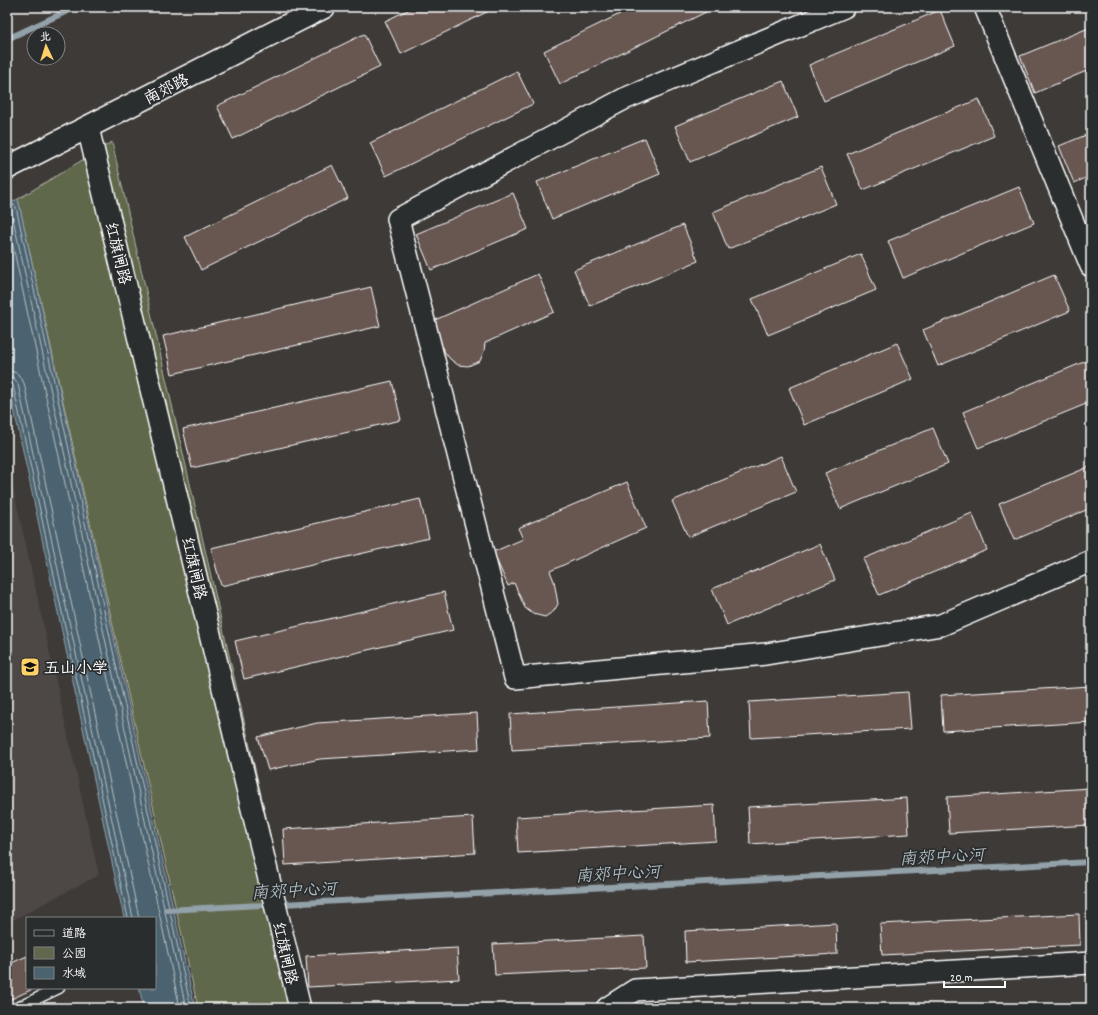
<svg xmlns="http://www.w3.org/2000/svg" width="1098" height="1015" viewBox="0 0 1098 1015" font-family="Dekko,'LXGW WenKai TC',sans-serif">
  <rect width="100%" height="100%" fill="#3d3a38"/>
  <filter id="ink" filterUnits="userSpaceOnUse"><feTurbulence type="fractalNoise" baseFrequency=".025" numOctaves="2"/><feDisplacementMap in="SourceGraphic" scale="8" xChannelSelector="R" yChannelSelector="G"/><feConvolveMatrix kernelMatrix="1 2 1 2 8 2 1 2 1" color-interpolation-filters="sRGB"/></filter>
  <g filter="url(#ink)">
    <!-- built -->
    <polygon fill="#4e4744" points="7,460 99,875 7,923"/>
    <!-- green -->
    <polygon fill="#61674c" stroke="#b0b3a6" points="112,142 282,887 301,1008 198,1008 18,199"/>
    <!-- water -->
    <polygon fill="#4b636f" stroke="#93a1a9" points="18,199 195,1008 144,1008 139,988 155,988 155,918 124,918 7,377 7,204"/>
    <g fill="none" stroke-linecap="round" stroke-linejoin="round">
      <!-- shore -->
      <g stroke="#b7c1c5" stroke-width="1">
        <polyline points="7,207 14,205 16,207 191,1008"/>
        <polyline points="7,213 12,214 186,1008"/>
        <polyline points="7,219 180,1008"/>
        <polyline points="7,370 17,373 24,383 139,918"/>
        <polyline points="7,376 14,378 18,384 133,918"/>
        <polyline points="7,381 11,382 13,385 128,918"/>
      </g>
      <!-- stream -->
      <g stroke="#93a1a9" stroke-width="6">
        <polyline points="7,39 76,7"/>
        <polyline points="166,910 1091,862"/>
      </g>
    </g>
    <!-- building -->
    <g fill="#685751" stroke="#fff">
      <polygon points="414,7 497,7 401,54 385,21"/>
      <polygon points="634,7 709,7 710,10 560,84 544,51"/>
      <polygon points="940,10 955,46 824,101 809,65"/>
      <polygon points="1091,27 1091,69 1035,93 1020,56"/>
      <polygon points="364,34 380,67 233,139 217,106"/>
      <polygon points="517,71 533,104 386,176 370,143"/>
      <polygon points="783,81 798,117 690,162 675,126"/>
      <polygon points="979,99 994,136 863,190 847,154"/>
      <polygon points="1091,133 1091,176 1074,183 1059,146"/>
      <polygon points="645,138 660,174 552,219 537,182"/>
      <polygon points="332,165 348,198 201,270 185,237"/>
      <polygon points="821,167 836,204 728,249 713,212"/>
      <polygon points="1019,187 1034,223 903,278 888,241"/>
      <polygon points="513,193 528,229 431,270 416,234"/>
      <polygon points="683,225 698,261 590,306 574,270"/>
      <polygon points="861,254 876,290 768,335 752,299"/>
      <polygon points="538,274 554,312 485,343 484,351 480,361 468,366 458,365 450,359 444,351 438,338 435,320"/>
      <polygon points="1054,275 1070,311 938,366 923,330"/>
      <polygon points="371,287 380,326 172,374 163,336"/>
      <polygon points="897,343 913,379 804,425 789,388"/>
      <polygon points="1091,359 1091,402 978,448 963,412"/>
      <polygon points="392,381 401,420 192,468 183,429"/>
      <polygon points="933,428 948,464 840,509 825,473"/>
      <polygon points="781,456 796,492 688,537 672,501"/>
      <polygon points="1091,466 1091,508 1014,540 999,504"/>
      <polygon points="627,482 646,528 550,571 554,581 558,604 554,611 545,617 533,614 525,608 514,583 508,586 493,552 523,539 518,528"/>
      <polygon points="420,499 429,538 221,586 211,548"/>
      <polygon points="972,513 987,550 879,595 863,559"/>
      <polygon points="820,544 835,580 727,625 712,589"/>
      <polygon points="444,592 453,630 244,679 235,641"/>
      <polygon points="1091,686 1091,722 943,731 941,695"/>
      <polygon points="908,692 911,729 751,738 749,702"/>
      <polygon points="708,701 710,738 512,750 510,714"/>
      <polygon points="477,713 479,749 320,759 268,770 258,737 317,723"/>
      <polygon points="1091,788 1091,825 949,833 947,797"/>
      <polygon points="907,798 909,834 750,844 748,807"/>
      <polygon points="714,805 716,841 518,853 516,817"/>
      <polygon points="473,817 475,853 285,865 283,829"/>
      <polygon points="1079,914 1080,945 882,955 880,924"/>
      <polygon points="836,923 837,954 686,962 685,931"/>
      <polygon points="644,936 646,968 495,975 493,944"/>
      <polygon points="457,948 459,979 308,987 306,956"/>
      <polygon points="27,956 27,988 35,988 7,1001 7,965"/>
    </g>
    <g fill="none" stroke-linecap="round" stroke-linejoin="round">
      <!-- service casing -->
      <g stroke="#fff" stroke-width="13">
        <polyline id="service" points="17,1008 59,988"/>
      </g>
      <!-- minor casing -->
      <g stroke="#fff" stroke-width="24">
        <g id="minor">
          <polyline points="844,7 624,99 398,219 515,678 766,654 941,625 1091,561"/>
          <polyline points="985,7 1091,266"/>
          <polyline points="88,128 300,1008"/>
          <polyline points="607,1008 635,990 1091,963"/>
        </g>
      </g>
      <!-- tertiary casing -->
      <g stroke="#fff" stroke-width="25">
        <polyline id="tertiary" points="7,168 324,7"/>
      </g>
      <!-- service -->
      <use href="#service" stroke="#2a2d2e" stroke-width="10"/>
      <!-- minor -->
      <use href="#minor" stroke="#2a2d2e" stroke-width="21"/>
      <!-- tertiary -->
      <use href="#tertiary" stroke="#2a2d2e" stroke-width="22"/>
    </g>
  </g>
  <!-- icons -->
  <defs>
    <g id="school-square" transform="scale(1)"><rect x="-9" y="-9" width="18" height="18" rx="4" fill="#ffd166" stroke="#2a2d2e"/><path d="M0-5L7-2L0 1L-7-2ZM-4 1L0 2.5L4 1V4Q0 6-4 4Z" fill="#111"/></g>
  </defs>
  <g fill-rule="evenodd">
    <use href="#school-square" x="30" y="667"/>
  </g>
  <g text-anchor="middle" stroke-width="3.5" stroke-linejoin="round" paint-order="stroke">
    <!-- street labels -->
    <g font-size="16" fill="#fff" stroke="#2a2d2e">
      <text transform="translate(166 88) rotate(-27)" y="6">南郊路</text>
      <text transform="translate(119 253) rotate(76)" y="6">红旗闸路</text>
      <text transform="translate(195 568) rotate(77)" y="6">红旗闸路</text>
      <text transform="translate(286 953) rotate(77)" y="6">红旗闸路</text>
    </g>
    <!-- poi labels -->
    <g font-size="16" fill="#fff" stroke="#2a2d2e" text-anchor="start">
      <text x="44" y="673">五山小学</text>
    </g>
    <!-- water labels -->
    <g font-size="17" font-style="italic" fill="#aeb9be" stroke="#2a2d2e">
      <text transform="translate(942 856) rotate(-3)" y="6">南郊中心河</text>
      <text transform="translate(618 873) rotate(-3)" y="6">南郊中心河</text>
      <text transform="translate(294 890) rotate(-3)" y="6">南郊中心河</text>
    </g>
  </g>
  <!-- margin -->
  <rect width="1098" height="1015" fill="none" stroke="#2a2d2e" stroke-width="24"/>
  <rect x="12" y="12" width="1074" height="991" fill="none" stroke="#fff" stroke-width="1.5" filter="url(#ink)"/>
  <!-- legend -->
  <rect x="26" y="917" width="130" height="72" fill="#2a2d2e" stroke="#7f8182"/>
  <rect x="34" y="930" width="20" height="6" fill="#2a2d2e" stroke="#7f8182"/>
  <text x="62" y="937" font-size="12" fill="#ffffff">道路</text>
  <rect x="34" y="947" width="20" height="12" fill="#61674c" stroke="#7f8182"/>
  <text x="62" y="957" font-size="12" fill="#ffffff">公园</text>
  <rect x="34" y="967" width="20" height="12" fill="#4b636f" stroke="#7f8182"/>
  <text x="62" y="977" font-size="12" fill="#ffffff">水域</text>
  <!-- north arrow -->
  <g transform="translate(46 46) rotate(356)"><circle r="19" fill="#2a2d2e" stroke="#7f8182"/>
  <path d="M0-3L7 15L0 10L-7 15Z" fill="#ffd166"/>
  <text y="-6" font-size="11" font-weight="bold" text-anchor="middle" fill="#ffffff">北</text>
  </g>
  <!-- scale -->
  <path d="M944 981v6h61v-6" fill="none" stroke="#ffffff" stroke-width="2"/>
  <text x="950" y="981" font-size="12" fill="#ffffff" stroke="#2a2d2e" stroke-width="3" paint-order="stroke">20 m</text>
</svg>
